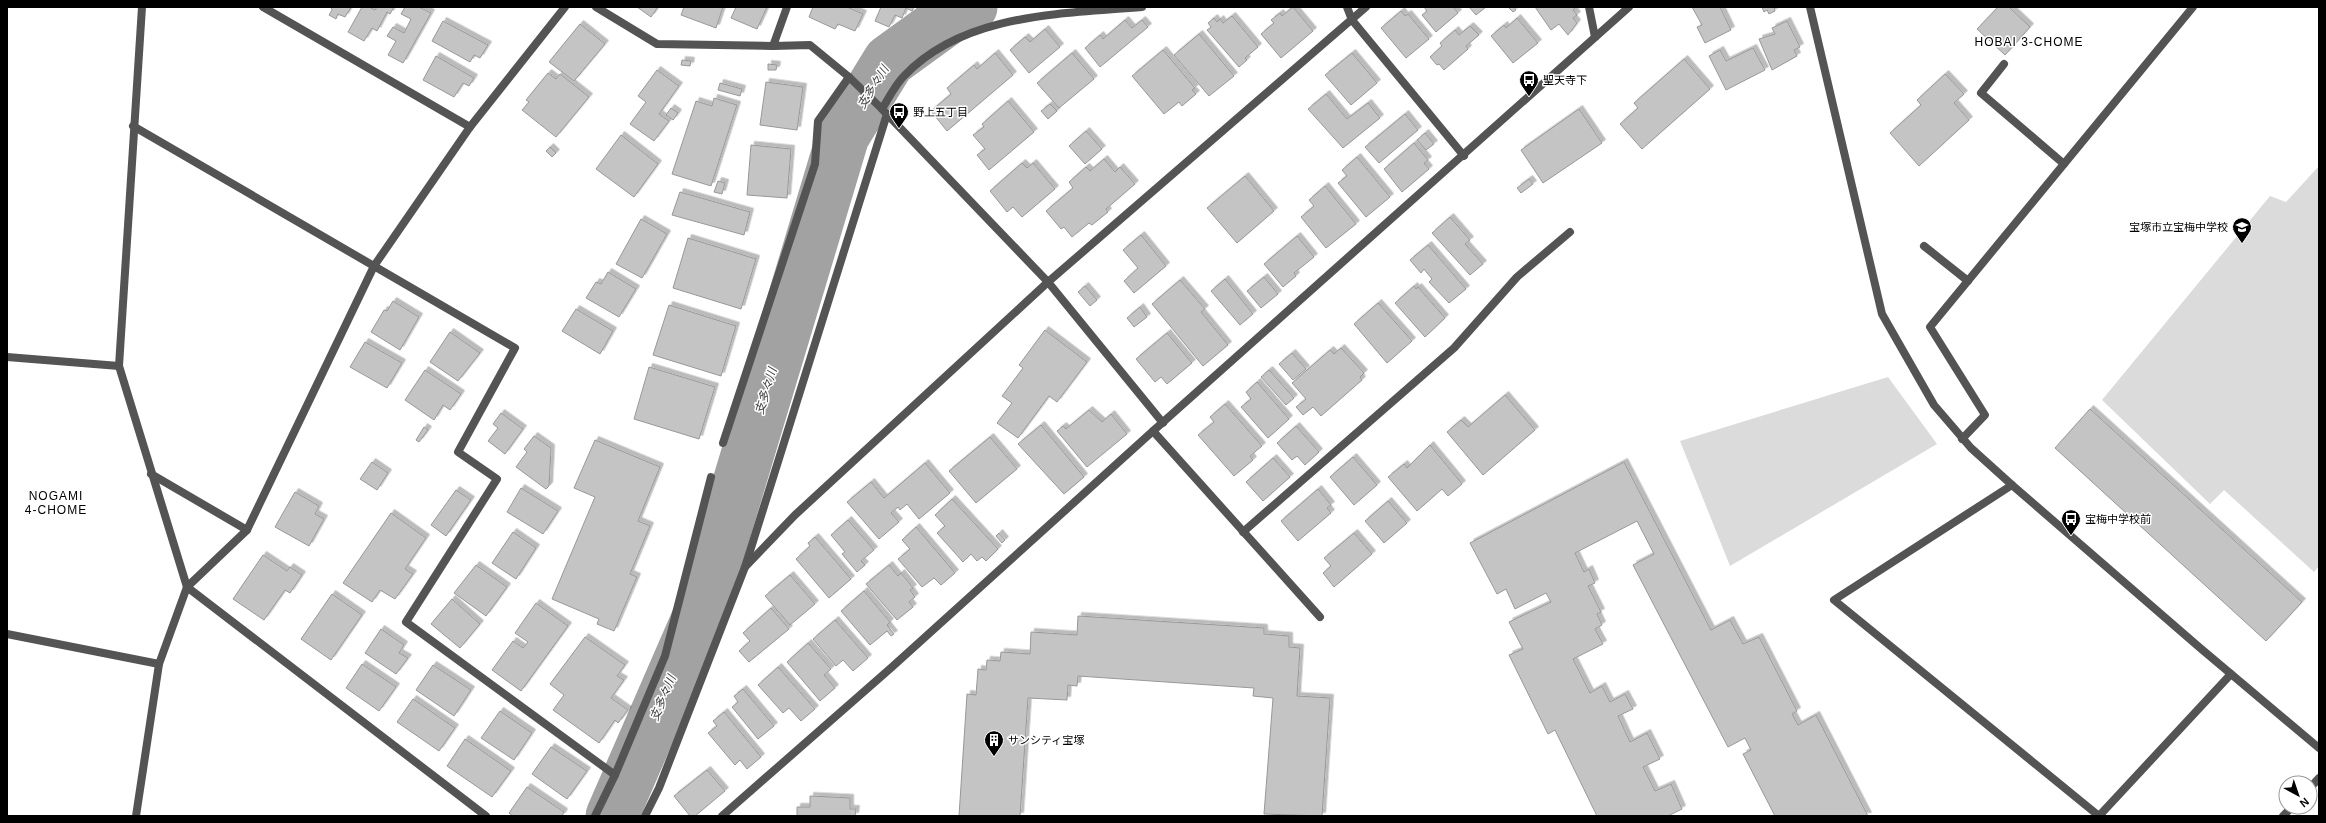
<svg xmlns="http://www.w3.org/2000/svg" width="2326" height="823" viewBox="0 0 2326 823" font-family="Helvetica,'Noto Sans JP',sans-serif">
  <defs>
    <filter id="shadow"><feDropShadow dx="3.5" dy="-3.5" stdDeviation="0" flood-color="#0004"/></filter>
  </defs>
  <rect width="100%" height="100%" fill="#fff"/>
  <!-- green -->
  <g fill="#dbdbdb">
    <polygon points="2319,166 2319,566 2314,572 2224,490 2210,504 2102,400 2270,196 2286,202"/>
    <polygon points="1888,377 1937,444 1730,566 1680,441"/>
  </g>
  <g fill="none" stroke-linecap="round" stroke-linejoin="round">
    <!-- river -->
    <polyline stroke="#a2a2a2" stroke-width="53" points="612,816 699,616 843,136 889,61 962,8 971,7"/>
  </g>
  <!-- building -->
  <g fill="#c4c4c4" stroke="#989898" filter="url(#shadow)">
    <polygon points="331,7 351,7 345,17 338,14 336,19 329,15 332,10"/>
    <polygon points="362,7 369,7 375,10 377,7 394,7 390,14 387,12 377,31 372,28 364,41 348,32"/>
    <polygon points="405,7 419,7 431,13 403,63 388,55 396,41 387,36 393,27 404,33 411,19 401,14"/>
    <polygon points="637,7 658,7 651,17"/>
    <polygon points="684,7 723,7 716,28 681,15"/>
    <polygon points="736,7 767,7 757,29 731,18"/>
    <polygon points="813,7 847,7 863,14 855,31 838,24 835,29 809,17"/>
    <polygon points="881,7 914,7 912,11 906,8 902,18 895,15 889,27 875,21"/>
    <polygon points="1293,7 1313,31 1281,58 1261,34 1274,23 1271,20 1280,13 1282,16"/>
    <polygon points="1424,7 1453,7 1458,13 1436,32 1422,15 1427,11"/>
    <polygon points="1469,7 1486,7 1476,15"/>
    <polygon points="1508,7 1514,7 1516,10 1513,12"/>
    <polygon points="1535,7 1576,7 1573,10 1577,15 1573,18 1577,23 1568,35 1559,24 1551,30"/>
    <polygon points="1692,7 1720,7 1731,30 1705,43 1697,27 1702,25"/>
    <polygon points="1762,7 1774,7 1775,11 1769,14 1767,10 1764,12"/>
    <polygon points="1998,7 2009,7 2030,27 2005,55 1977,29"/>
    <polygon points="1401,11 1405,16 1408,14 1429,39 1406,58 1381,28"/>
    <polygon points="1232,16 1258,47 1245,58 1247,60 1239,67 1207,30 1211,27 1208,23 1214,18 1217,22 1220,19 1223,23"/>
    <polygon points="1517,18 1538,43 1513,63 1491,36 1504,25 1506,28"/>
    <polygon points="1125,20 1132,28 1142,20 1148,27 1100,67 1085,48 1100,35 1103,39"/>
    <polygon points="443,21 488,45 480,58 474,55 470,62 432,41"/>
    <polygon points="1787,21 1800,47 1794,50 1797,56 1772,70 1759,39 1775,34 1772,28"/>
    <polygon points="580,24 605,44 574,81 549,62"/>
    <polygon points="1470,26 1479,35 1466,46 1468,49 1444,70 1439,64 1437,65 1430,57 1442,46 1440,43 1455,30 1459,35"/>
    <polygon points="1045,29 1060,47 1029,73 1010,50 1025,37 1030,42"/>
    <polygon points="1199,34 1234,76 1209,96 1174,55"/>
    <polygon points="1753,48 1765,70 1726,90 1709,56 1720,50 1726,61"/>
    <polygon points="1163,50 1195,88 1192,90 1196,94 1182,106 1179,102 1164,114 1132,76"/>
    <polygon points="995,53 1013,75 947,131 931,111 951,94 947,88 974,65 977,69"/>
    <polygon points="1072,53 1094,79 1059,108 1037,83"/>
    <polygon points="1352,53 1377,83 1351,105 1325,75"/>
    <polygon points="436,56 474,78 469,86 463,83 454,97 423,80"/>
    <polygon points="1684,59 1710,89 1642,149 1620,124 1638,108 1634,103"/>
    <polygon points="682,60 691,61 690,66 681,65"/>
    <polygon points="768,64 777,65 776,70 768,70"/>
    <polygon points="657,70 679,86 659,114 669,121 654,141 630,124 646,102 638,96"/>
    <polygon points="548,73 556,79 560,74 589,97 556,137 522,110 529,102 526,100"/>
    <polygon points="1945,74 1964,94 1954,103 1969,120 1919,166 1890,133 1921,105 1917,100"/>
    <polygon points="766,82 803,87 797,130 760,125"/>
    <polygon points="720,83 742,89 740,96 718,90"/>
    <polygon points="1326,94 1347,119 1368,103 1380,118 1343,148 1308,109"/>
    <polygon points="714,98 737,105 711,186 672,174 696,101 712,106"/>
    <polygon points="1008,101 1034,132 989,170 977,155 985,149 973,135 984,127 982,124"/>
    <polygon points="1050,104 1057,111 1048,119 1041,111"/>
    <polygon points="671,108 678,113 673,120 666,115"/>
    <polygon points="1579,109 1602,143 1543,183 1521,150"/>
    <polygon points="1405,114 1418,130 1379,163 1365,147"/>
    <polygon points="1086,131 1102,149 1085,164 1069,146"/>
    <polygon points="1425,133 1434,144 1426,150 1417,140"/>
    <polygon points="621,135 658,164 634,197 596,169"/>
    <polygon points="1414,143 1428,160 1424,163 1429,169 1402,192 1384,169"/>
    <polygon points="751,145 791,149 787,198 747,195"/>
    <polygon points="550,147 556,153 552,157 546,151"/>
    <polygon points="1357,157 1390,197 1366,217 1338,183 1347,176 1342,170"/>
    <polygon points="1104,159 1115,172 1120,167 1135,184 1106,209 1108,212 1092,225 1089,223 1072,237 1064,227 1061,229 1046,211 1073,188 1069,182 1086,167 1090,171"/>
    <polygon points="1022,163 1027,168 1033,163 1055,189 1022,217 1013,207 1007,212 990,191"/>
    <polygon points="1245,176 1274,211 1237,243 1207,208"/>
    <polygon points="1529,179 1533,184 1521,193 1517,188"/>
    <polygon points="718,181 725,183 722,194 714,192"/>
    <polygon points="1325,186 1356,224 1326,248 1301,217 1314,206 1309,200"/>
    <polygon points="680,192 750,212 744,235 672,215"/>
    <polygon points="1450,217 1470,240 1465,244 1483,264 1470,275 1432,233"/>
    <polygon points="641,219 667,234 642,278 616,264"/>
    <polygon points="1141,235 1166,266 1134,293 1124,281 1138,268 1123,250"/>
    <polygon points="1297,236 1314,257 1294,273 1296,276 1283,287 1264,264"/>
    <polygon points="688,238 756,259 741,309 673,288"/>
    <polygon points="1428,245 1466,289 1449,303 1429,282 1432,279 1424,269 1421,273 1410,260"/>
    <polygon points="608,272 636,289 619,317 586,298 596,282 601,284"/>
    <polygon points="1264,277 1278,294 1261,308 1247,291"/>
    <polygon points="1225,279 1253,314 1240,325 1211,291"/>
    <polygon points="1180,280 1205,309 1201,312 1228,345 1203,366 1152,304"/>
    <polygon points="1085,286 1097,300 1090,306 1078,292"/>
    <polygon points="1414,286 1416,289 1418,287 1445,318 1425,337 1395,303"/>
    <polygon points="393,301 419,317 400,350 371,332 384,310 387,311"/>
    <polygon points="1378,303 1412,341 1387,363 1354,324"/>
    <polygon points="669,305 736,326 721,376 653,355"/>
    <polygon points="1140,307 1147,317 1134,327 1127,318"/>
    <polygon points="576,309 613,331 600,354 562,331"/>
    <polygon points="1045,330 1087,362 1057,402 1049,396 1018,438 997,423 1012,403 1002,396 1023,368 1019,365"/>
    <polygon points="450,332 480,353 458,381 430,362"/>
    <polygon points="1167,333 1192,363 1167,384 1161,377 1155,382 1136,359"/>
    <polygon points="365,342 402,363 387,388 350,367"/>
    <polygon points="1341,348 1364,373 1360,377 1362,380 1321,416 1313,407 1303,415 1296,407 1306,399 1292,383 1330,350 1334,354"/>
    <polygon points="1292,353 1306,369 1293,380 1279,364"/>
    <polygon points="649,367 715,387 699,439 634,419"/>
    <polygon points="425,370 461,394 450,410 443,405 434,420 405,400"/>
    <polygon points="1269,370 1294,398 1286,405 1261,377"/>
    <polygon points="1257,382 1289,419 1268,438 1241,407 1251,399 1246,392"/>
    <polygon points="1505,395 1535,430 1483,475 1447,432 1461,420 1468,427"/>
    <polygon points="1225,404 1262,446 1250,456 1253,460 1234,476 1198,435 1214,422 1210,417"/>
    <polygon points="2090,409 2302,602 2266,641 2055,448"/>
    <polygon points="1089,410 1102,422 1111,414 1127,434 1087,467 1057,431 1063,426 1066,429"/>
    <polygon points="501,413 523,429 505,454 488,441 498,428 493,424"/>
    <polygon points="1041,425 1084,477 1064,494 1018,444"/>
    <polygon points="1296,426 1319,452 1305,465 1297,456 1292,460 1277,443"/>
    <polygon points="424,427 428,430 419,442 416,440"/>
    <polygon points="534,436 551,448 549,486 546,489 516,467 527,452 524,449"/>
    <polygon points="990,437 1017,469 976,503 949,471"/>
    <polygon points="595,440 660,467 638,521 650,526 630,574 637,577 614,631 597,624 599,619 552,599 595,497 574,488"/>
    <polygon points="1430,445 1462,484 1448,496 1442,489 1417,511 1388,477 1404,464 1407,468"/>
    <polygon points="1353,457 1377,485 1354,505 1330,477"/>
    <polygon points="1273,458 1290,477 1263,501 1246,482"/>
    <polygon points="372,462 388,473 377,490 360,479"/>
    <polygon points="1624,462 1711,630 1730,620 1743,644 1759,637 1797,711 1792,714 1798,725 1816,715 1868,816 1775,816 1743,754 1751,750 1745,738 1728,747 1633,565 1654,554 1637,521 1575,553 1584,572 1589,569 1595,583 1588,586 1601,612 1597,614 1602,625 1595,629 1603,644 1573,659 1590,693 1602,686 1610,702 1625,694 1633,709 1618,716 1630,742 1647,733 1660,759 1643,767 1655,791 1671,784 1682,809 1668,816 1597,816 1555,730 1548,734 1509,655 1523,649 1509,622 1551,602 1546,593 1515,609 1506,589 1497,594 1470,543"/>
    <polygon points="925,463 950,493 919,519 907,504 900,510 898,507 891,513 899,522 879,539 847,502 871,482 884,498"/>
    <polygon points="521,488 558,511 543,534 507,512"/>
    <polygon points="1318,489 1331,505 1327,508 1331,513 1298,541 1281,521"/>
    <polygon points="456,490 471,500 446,536 431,525"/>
    <polygon points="295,492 319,506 315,514 324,519 309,546 275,527"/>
    <polygon points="952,499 998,549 986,561 982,557 977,561 971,554 963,562 937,533 945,526 935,515"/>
    <polygon points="1388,501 1407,523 1384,543 1365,521"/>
    <polygon points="391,513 426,538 405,569 413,574 395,599 380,590 372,602 343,583"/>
    <polygon points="848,520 874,550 861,561 865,565 857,572 842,554 845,552 831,535"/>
    <polygon points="916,527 955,573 941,585 934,578 922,587 898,559 910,549 902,540"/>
    <polygon points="513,532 536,548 516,579 492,563"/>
    <polygon points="999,533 1005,540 1002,543 996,536"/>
    <polygon points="1354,533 1372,554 1334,587 1323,573 1331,566 1324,558"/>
    <polygon points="815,537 851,579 829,598 796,559 810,546 808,543"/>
    <polygon points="263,555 287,571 290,567 302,575 290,593 285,590 264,620 233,599"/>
    <polygon points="476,565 507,587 486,616 454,593"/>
    <polygon points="889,565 898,576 901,573 913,588 910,590 915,597 909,602 913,607 897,620 866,584"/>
    <polygon points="790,575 815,604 790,625 765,596"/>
    <polygon points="864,591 890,622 887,625 894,634 891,636 887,631 870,645 841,611"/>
    <polygon points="332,594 362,615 331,660 301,639"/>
    <polygon points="452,599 480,624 460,648 431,624"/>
    <polygon points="536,603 568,626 521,691 492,670 513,641 523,648 528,642 515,633"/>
    <polygon points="771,608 789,629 749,662 739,651 750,641 743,633"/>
    <polygon points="1078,616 1264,628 1264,634 1289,636 1289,647 1300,648 1297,696 1330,698 1322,816 1264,814 1273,698 1253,696 1254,688 1078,676 1077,686 1068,685 1067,700 1028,698 1020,816 959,816 967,694 976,695 978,669 986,670 987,660 1000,661 1001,652 1030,654 1031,632 1077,635"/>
    <polygon points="835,620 868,658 853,671 843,660 836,666 813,639"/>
    <polygon points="381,629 404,645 399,653 408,658 396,674 365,653"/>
    <polygon points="585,637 625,665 617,676 624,680 611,698 628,710 618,723 615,720 599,743 553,710 564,695 550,684"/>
    <polygon points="808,643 831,669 824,675 835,688 820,701 787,662"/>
    <polygon points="362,664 396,687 379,711 346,688"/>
    <polygon points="433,665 471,690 454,716 416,690"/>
    <polygon points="778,667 815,709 801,721 789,708 783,713 758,685"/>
    <polygon points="743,689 774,726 758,739 732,707 738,702 734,696"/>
    <polygon points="413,699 455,728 439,751 397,722"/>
    <polygon points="500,711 532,733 514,760 481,738"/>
    <polygon points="724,712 761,757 747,769 740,760 735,765 708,733 717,726 713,721"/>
    <polygon points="465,739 511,771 492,797 447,766"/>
    <polygon points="551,747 587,771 567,799 532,774"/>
    <polygon points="707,770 725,791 695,816 690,816 674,796"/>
    <polygon points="527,787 564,812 562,816 513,816 509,813"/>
    <polygon points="810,796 850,798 850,809 856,809 855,816 797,816 797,807 810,807"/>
  </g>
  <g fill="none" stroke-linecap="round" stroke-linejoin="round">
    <!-- minor -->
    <g stroke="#545454" stroke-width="8">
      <polyline points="263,7 470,127"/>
      <polyline points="596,7 657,44 773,46"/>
      <polyline points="787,7 773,46 810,45 849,77 882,109 1048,282 1163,423"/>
      <polyline points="1347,7 1352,20 1464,156"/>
      <polyline points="1589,7 1595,37"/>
      <polyline points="1810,7 1882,314 1934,405 1971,448 2012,485 2199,647 2319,748"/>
      <polyline points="2004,64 1981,93 2064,164"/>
      <path d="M882 109C889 98 895 85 904 76 964 13 1061 14 1142 7"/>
      <polyline points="133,126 515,348 458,452 497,479 406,622 615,775"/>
      <polyline points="1924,246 1968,281"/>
      <polyline points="7,357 119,366"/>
      <polyline points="1153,431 1320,617"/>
      <polyline points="1962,439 1985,415 1930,327 2193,7"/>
      <polyline points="723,443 815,164 818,121 849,77"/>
      <polyline points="151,474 247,530"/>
      <polyline points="2012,485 1834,600 2099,816 2231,674"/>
      <polyline points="1243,532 1454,348 1517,277 1570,232"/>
      <polyline points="745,567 795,515 1048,282 1366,7"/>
      <polyline points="7,634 159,664"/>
      <polyline points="2310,788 2319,778"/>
      <polyline points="136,816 159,664 187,587 119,366 142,7"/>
      <polyline points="486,816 187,587 247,530 374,266 470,127 565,7"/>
      <polyline points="595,816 615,775 665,656 711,477"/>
      <polyline points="645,816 659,788 745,567 887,114"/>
      <polyline points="2283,816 2292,807"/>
    </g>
    <!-- tertiary -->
    <polyline stroke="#545454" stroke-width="8" points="722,816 892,667 1153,431 1629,7"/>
  </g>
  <!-- icons -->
  <defs>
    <g id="bus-pin" transform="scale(1)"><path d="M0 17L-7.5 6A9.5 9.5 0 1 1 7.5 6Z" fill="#000" stroke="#fff"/><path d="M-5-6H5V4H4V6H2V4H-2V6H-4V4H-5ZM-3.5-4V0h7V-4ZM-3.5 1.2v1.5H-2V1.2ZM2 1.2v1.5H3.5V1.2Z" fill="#fff"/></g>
    <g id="school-pin" transform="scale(1)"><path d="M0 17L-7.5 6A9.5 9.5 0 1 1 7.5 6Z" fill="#000" stroke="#fff"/><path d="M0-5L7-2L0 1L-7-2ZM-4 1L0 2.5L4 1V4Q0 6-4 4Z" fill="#fff"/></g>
    <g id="building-pin" transform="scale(1)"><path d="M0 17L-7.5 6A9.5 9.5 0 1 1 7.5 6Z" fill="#000" stroke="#fff"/><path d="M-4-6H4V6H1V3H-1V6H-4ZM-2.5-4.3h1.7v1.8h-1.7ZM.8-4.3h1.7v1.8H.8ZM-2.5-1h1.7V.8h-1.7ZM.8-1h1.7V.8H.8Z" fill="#fff"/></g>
  </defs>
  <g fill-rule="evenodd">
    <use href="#bus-pin" x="1529" y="80"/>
    <use href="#bus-pin" x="899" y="112"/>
    <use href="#school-pin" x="2242" y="227"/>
    <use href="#bus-pin" x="2071" y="519"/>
    <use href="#building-pin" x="994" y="740"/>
  </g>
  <g text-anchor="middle" stroke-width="3" stroke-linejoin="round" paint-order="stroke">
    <!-- poi labels -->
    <g font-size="11" fill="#000" stroke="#fff" text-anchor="start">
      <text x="1543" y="84">聖天寺下</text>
      <text x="913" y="116">野上五丁目</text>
      <text x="2228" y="231" text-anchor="end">宝塚市立宝梅中学校</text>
      <text x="2085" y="523">宝梅中学校前</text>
      <text x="1008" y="744">サンシティ宝塚</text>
    </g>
    <!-- neighbourhood labels -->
    <g font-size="12" letter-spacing="1" fill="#000" stroke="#fff">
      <text x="2029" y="46">HOBAI 3-CHOME</text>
      <text x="56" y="500">NOGAMI<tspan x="56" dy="14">4-CHOME</tspan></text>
    </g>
    <!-- water labels -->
    <g font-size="12" font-style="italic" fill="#434343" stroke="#fff">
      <text transform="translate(873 87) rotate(-58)" y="4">支多々川</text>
      <text transform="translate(766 391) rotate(-73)" y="4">支多々川</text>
      <text transform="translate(663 698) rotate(-67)" y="4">支多々川</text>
    </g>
  </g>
  <!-- border -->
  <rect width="2326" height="823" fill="none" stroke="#000000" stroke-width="16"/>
  <!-- north arrow -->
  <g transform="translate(2298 795) rotate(140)"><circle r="19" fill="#ffffff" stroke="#999999"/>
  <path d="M0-3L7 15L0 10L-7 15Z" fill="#000000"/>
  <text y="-6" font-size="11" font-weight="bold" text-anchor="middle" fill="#000000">N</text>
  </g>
</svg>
